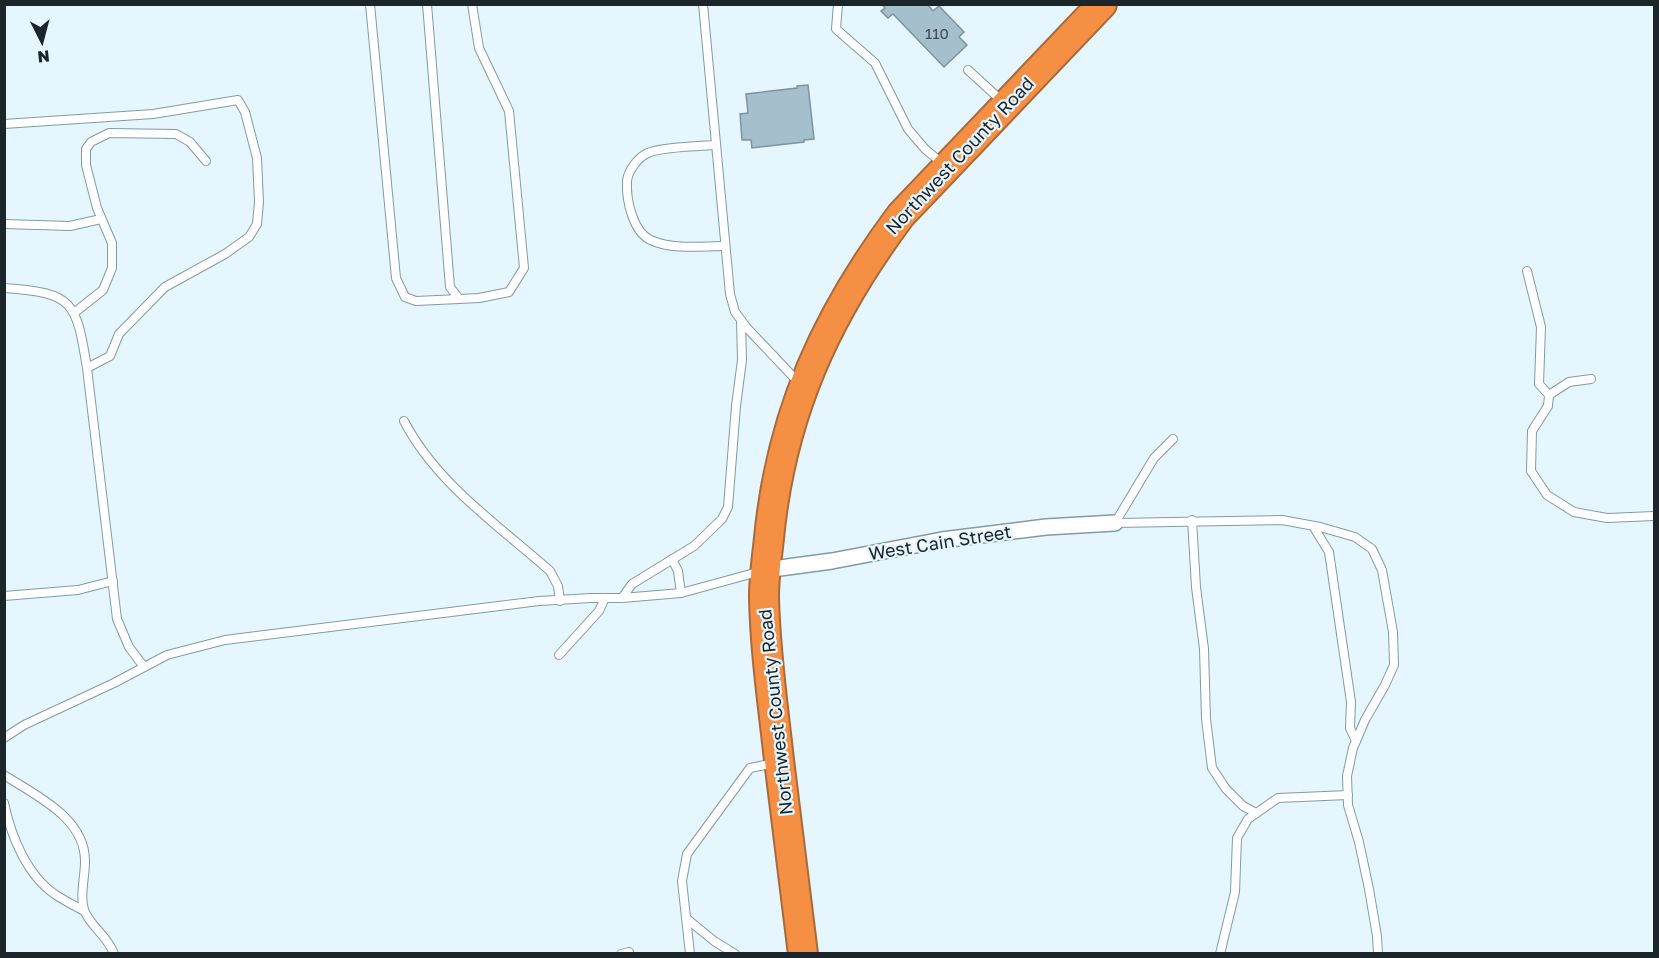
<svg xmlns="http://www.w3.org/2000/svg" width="1659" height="958" viewBox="0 0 1659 958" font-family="'Golos Text',sans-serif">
  <rect width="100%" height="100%" fill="#e6f6ff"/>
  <!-- building -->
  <g fill="#a5bfcd" stroke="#7c94a1" stroke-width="1.5">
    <polygon points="882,4 927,4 933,11 939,6 964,32 959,37 967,45 944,67 893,14 888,18 881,11 885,8"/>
    <polygon points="808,85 814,139 804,140 804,142 752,148 751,140 742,140 740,114 748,113 746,94 797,88 797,86"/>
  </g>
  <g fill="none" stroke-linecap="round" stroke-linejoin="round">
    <!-- lane casing -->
    <g stroke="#829ba8" stroke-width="10">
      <g id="lane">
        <polyline points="370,4 396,278 405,297 416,301 459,299"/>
        <polyline points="427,4 450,287 459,299 479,298 509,292 524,268 509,111 479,48 472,4"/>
        <polyline points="703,4 730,294 735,312 747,328 800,384"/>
        <polyline points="838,4 836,29 875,63 908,129 925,149 943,164"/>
        <polyline points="968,70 1003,102"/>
        <polyline points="4,124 153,114 238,100 245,112 257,158 259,202 257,224 249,237 225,254 165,287 119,334 110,356 87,368"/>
        <path d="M716 145C701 146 660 147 648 153 638 157 628 171 627 181 626 200 633 234 653 241 675 250 702 246 725 246"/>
        <polyline points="4,224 70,226 101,219"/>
        <polyline points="1527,271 1541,327 1539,384 1549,395 1548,406 1532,431 1531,471 1547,495 1574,512 1607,518 1654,516"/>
        <path d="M4 288C74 293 76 301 87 368L117 619 129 647 144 667"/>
        <polyline points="74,313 103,290 112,268 112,243 97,208 86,165 86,149 91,142 109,133 176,134 190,142 206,161"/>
        <polyline points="1549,395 1569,382 1591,379"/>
        <path d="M404 421C436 483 498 525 550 571L558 586 560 601"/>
        <polyline points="1192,520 1196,587 1204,649 1206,719 1212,768 1226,789 1243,806 1256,813"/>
        <polyline points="1115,523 1282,520 1320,527 1355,537 1372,549 1382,570 1393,632 1394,665 1385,685 1365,720 1353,748 1347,776 1348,805 1359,842 1369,889 1377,936 1378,954"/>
        <polyline points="1115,523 1154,458 1173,439"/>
        <polyline points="1313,526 1329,552 1351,702 1350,728 1356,741"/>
        <polyline points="672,559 678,571 681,593"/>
        <polyline points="4,596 78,590 113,581"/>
        <polyline points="622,598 632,584 694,546 722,519 728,507 736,406 742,360 741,321"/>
        <polyline points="559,655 599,611 605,598"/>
        <polyline points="4,738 24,725 114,683 167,655 225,640 539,601 591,598 622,598 681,593 758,572"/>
        <path d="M4 775C35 795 86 818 85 862 85 877 79 898 85 912 92 928 107 935 114 954"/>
        <path d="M4 803C11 836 27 876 56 895 65 901 75 906 84 911"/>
        <polyline points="686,918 714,941 735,954"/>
        <polyline points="621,954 629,952"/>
        <polyline points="690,954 682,881 687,854 750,768 775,763"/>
        <polyline points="1220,954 1235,892 1237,838 1248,819 1278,798 1348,795"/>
      </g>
    </g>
    <!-- street casing -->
    <g stroke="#829ba8" stroke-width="18">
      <polyline id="street" points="765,570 832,561 942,540 1046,527 1115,523"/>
    </g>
    <!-- highway casing -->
    <g stroke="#a96a3a" stroke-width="32">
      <path id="highway" d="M803 954C795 889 787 824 779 760 773 705 765 651 764 597 764 577 767 557 769 538 781 413 827 314 901 215L1102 4"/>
    </g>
    <!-- lane -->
    <use href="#lane" stroke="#fff" stroke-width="8"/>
    <!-- street -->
    <use href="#street" stroke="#fff" stroke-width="15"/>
    <!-- highway -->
    <use href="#highway" stroke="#f58f43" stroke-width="28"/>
  </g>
  <g text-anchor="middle" stroke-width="4.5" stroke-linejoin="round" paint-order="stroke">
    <!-- number labels -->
    <g font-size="15" fill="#3e4c53">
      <text x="937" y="39">110</text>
    </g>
    <!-- street labels -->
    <g font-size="18" fill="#1b252a" stroke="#e6f6ff">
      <text transform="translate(960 156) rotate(-47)" y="6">Northwest County Road</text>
      <text transform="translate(940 543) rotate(-9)" y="6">West Cain Street</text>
      <text transform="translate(776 712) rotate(-96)" y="6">Northwest County Road</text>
    </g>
  </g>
  <!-- border -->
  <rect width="1659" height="958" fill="none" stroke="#1b252a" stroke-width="12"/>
  <!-- north arrow -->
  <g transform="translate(42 42) rotate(174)" stroke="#e6f6ff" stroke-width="4.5" paint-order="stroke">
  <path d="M0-4.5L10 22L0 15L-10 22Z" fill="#1b252a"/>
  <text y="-9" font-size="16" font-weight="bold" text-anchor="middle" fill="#1b252a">N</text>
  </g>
</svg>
